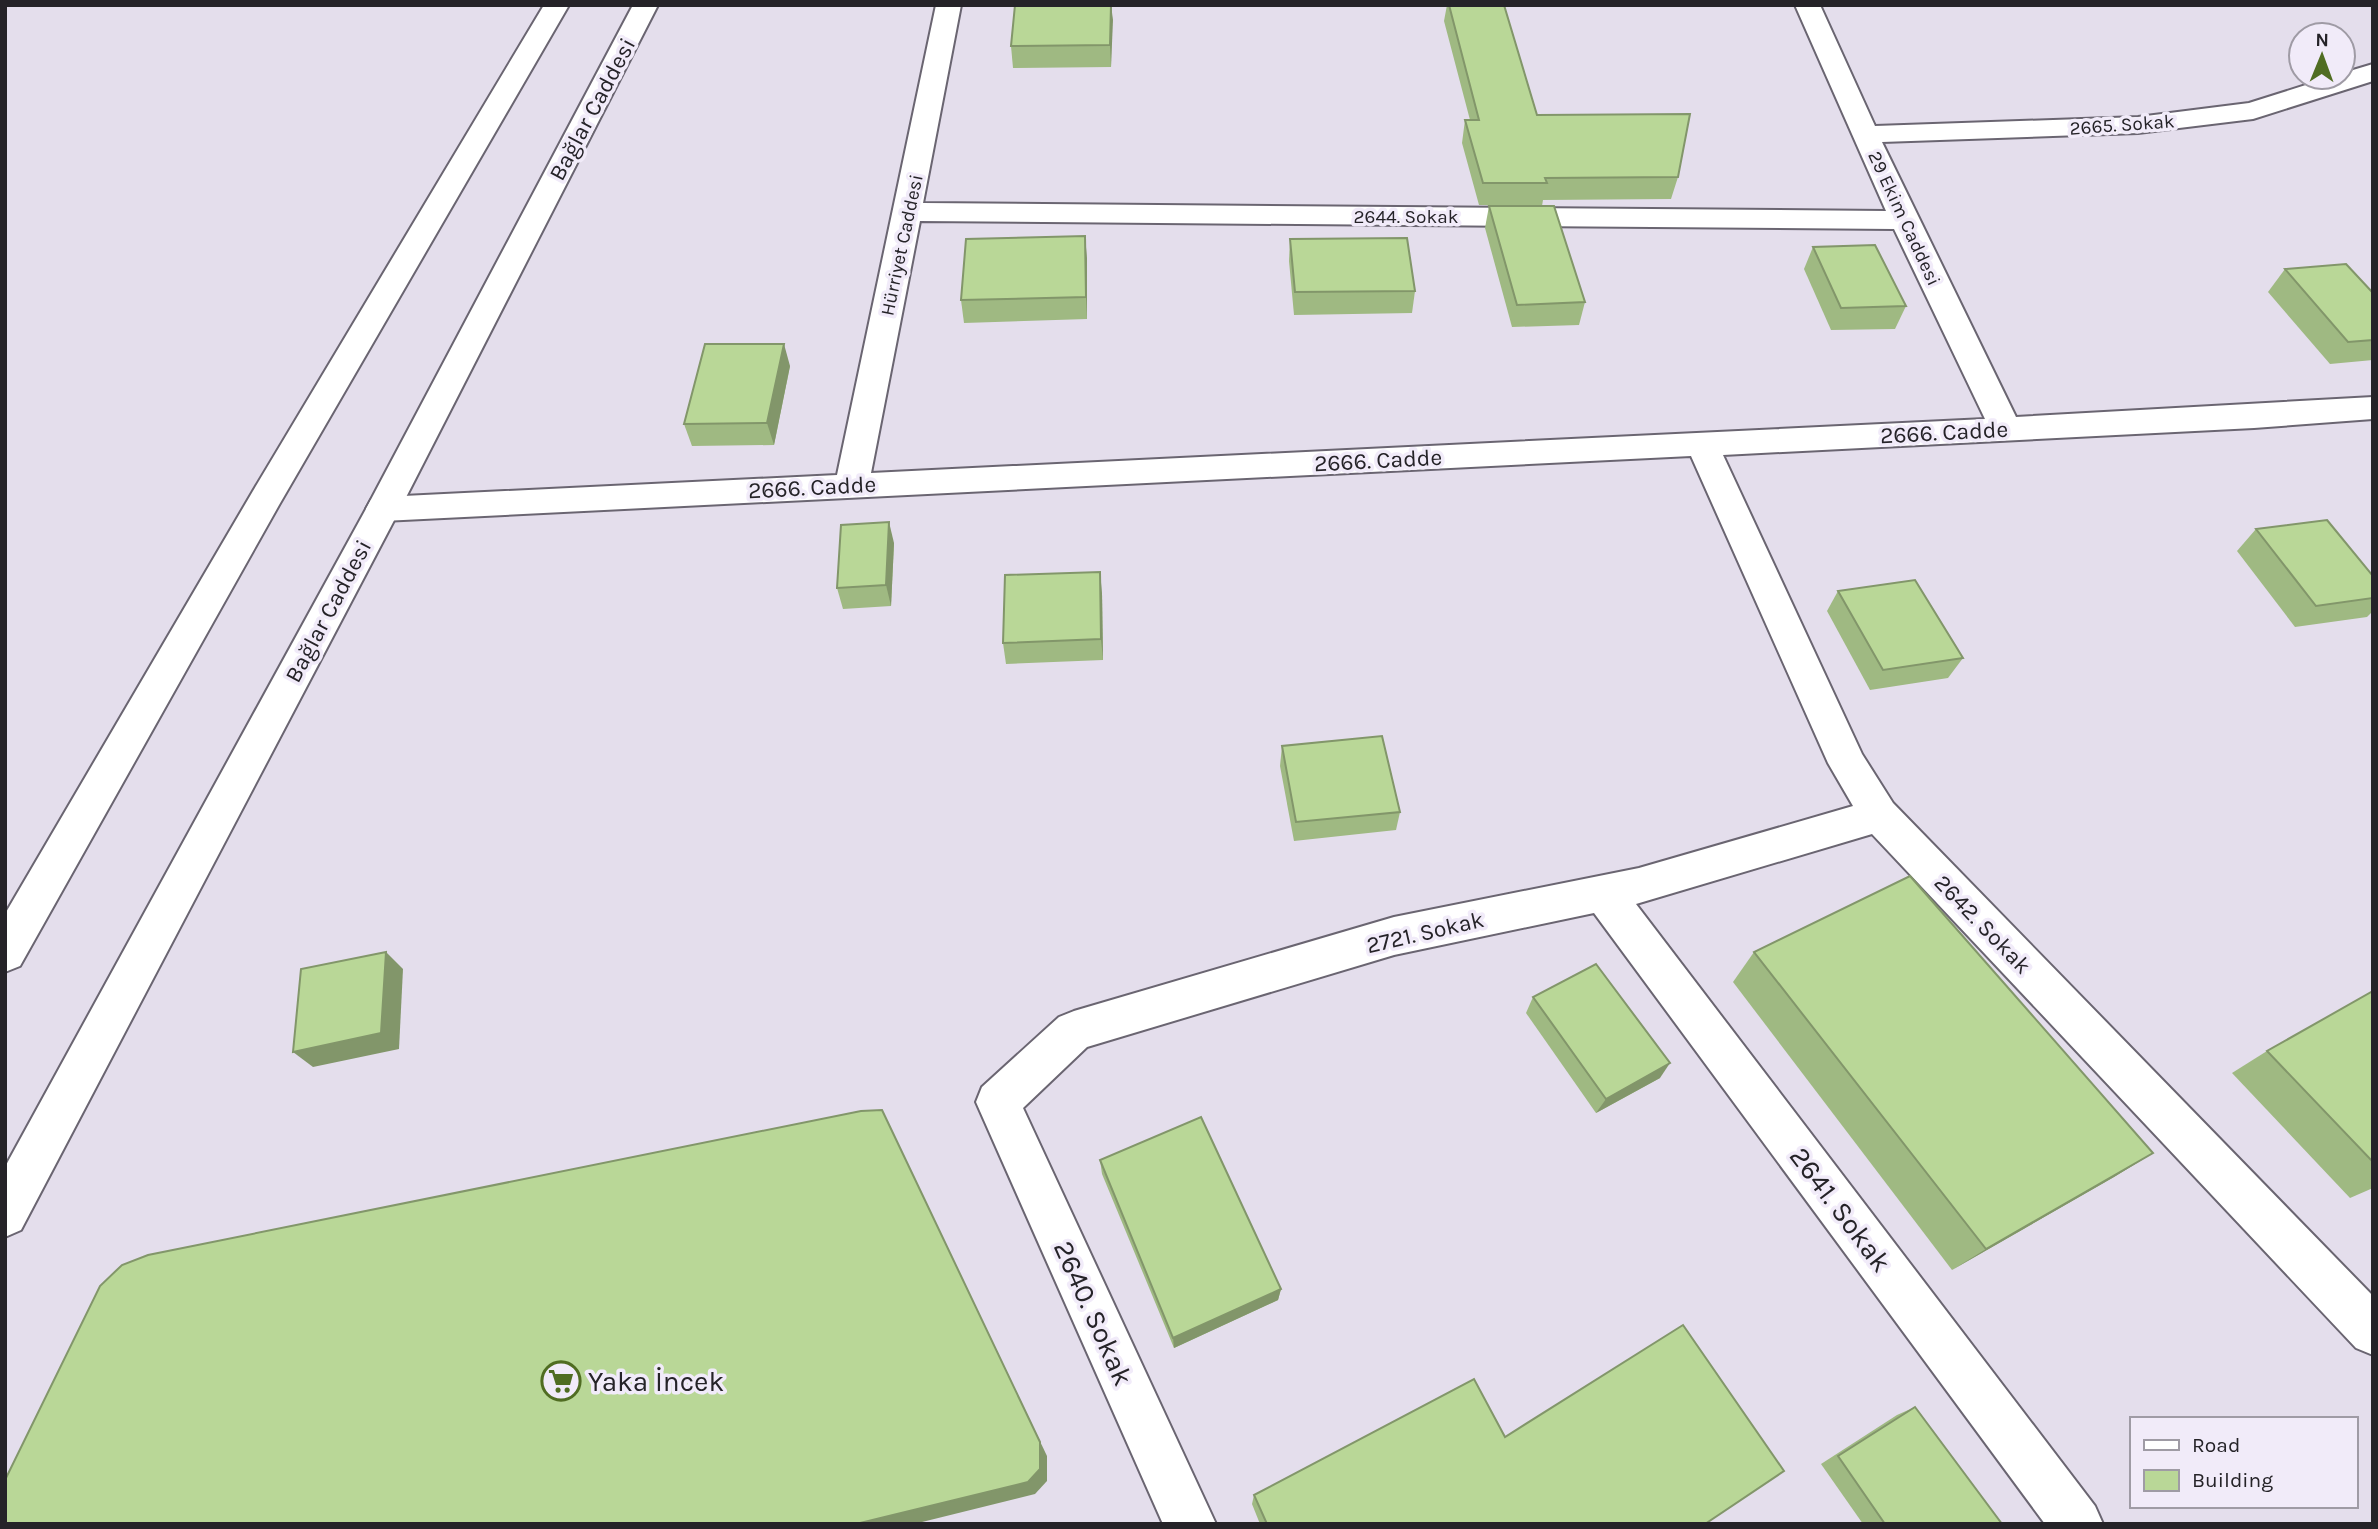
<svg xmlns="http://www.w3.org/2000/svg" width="2378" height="1529" viewBox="0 0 2378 1529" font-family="Karla,sans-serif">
  <rect width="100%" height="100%" fill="#e4deec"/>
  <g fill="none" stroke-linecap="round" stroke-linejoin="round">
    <!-- minor casing -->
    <g stroke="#6a6571" stroke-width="4">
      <path id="minor" d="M936 5H961L923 203 1886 211 1795 5H1820L1875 126 2138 117 2249 103 2331 77H2343V73L2373 64V81L2253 119 2138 133 1882 142 2016 417 2373 397V419L2254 428 1723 455 1862 754 1893 803 2373 1296V1355L2356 1348 1872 834 1636 904 2095 1506 2103 1524H2045L1594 913 1394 955 1087 1047 1023 1108 1216 1524H1163L976 1102 982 1087 1059 1017 1074 1011 1394 917 1639 868 1853 806 1828 763 1691 456 383 521 371 518 366 509 371 500 383 497 837 475ZM920 221 1894 229 1985 419 871 473Z"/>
    </g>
    <!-- major casing -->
    <g stroke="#6a6571" stroke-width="4">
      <g id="major">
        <polygon points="544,5 569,5 279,505 20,966 5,972 5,914 253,491"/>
        <polygon points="633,5 658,5 400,509 21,1230 5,1237 5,1167 366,509"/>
      </g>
    </g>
    <!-- minor -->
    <use href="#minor" fill="#fff" fill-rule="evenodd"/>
    <!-- major -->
    <use href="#major" fill="#fff" fill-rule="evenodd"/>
  </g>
  <!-- wall -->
  <g fill="#9fb982">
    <polygon points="1015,5 1112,5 1111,67 1013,68 1011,46"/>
    <polygon points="1447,5 1504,5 1537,115 1678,177 1671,199 1543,200 1542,206 1479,205 1462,143 1465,120 1470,120 1444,21"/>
    <polygon points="1489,206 1585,302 1579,325 1512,327 1485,228"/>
    <polygon points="1290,239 1415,291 1412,313 1294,315 1289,261"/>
    <polygon points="1813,247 1906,306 1895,329 1831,330 1804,269"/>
    <polygon points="1087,258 1087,319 964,323 961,300"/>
    <polygon points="2285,269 2373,293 2373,360 2330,364 2268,292"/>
    <polygon points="790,366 774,445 692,446 684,424"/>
    <polygon points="2256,529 2373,598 2373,611 2367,617 2295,627 2237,551"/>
    <polygon points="894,543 891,606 843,609 837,588"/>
    <polygon points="1838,591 1963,658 1948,678 1870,690 1827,611"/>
    <polygon points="1102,593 1103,660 1006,664 1003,643"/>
    <polygon points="1282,746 1400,812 1396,830 1294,841 1280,766"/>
    <polygon points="1754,952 2153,1153 2114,1177 1952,1270 1733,982"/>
    <polygon points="2373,991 2373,1188 2350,1198 2232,1073 2267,1051"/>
    <polygon points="1533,997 1660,1078 1596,1113 1526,1013"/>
    <polygon points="1100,1160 1281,1289 1278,1300 1174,1348 1102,1174"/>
    <polygon points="1915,1407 2002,1524 1863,1524 1821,1464 1897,1415"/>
    <polygon points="1505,1437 1705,1524 1260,1524 1252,1504 1254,1495"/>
  </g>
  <!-- shaded-wall -->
  <g fill="#82966a">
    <polygon points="1111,5 1113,20 1111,67 1110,45"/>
    <polygon points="1085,236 1087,258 1087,319 1086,297"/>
    <polygon points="784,344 790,366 774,445 767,423"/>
    <polygon points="889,522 894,543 891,606 886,585"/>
    <polygon points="1100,572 1102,593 1103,660 1101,639"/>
    <polygon points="386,952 403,969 399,1049 313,1067 293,1052"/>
    <polygon points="1670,1063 1660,1078 1596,1113 1606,1099"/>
    <polygon points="882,1110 1047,1456 1047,1481 1035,1494 914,1524 856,1524"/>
    <polygon points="2153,1153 2114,1177 1952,1270 1986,1249"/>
    <polygon points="1281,1289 1278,1300 1174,1348 1173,1338"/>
  </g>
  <!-- building -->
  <g fill="#b9d797" stroke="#82966a" stroke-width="2">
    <polygon points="1015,5 1111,5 1110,45 1011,46"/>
    <polygon points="1449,5 1504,5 1537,115 1690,114 1678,177 1545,178 1547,183 1483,183 1465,120 1479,120"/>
    <polygon points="1489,206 1554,206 1585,302 1517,305"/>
    <polygon points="1085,236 1086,297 961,300 966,239"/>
    <polygon points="1407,238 1415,291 1295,292 1290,239"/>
    <polygon points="1875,245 1906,306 1841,308 1813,247"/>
    <polygon points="2346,264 2373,293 2373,340 2348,342 2285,269"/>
    <polygon points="705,344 784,344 767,423 684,424"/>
    <polygon points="2327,520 2373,576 2373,598 2316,606 2256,529"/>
    <polygon points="889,522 886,585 837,588 841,525"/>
    <polygon points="1100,572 1101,639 1003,643 1005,575"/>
    <polygon points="1915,580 1963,658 1883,670 1838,591"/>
    <polygon points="1382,736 1400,812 1296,822 1282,746"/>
    <polygon points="1910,876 2153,1153 1986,1249 1754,952"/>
    <polygon points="386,952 381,1033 293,1052 301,969"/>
    <polygon points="1596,964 1670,1063 1606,1099 1533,997"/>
    <polygon points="2373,991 2373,1162 2267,1051"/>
    <polygon points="882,1110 1040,1442 1040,1469 1028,1482 856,1524 5,1524 5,1480 100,1286 122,1265 148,1255 861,1111"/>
    <polygon points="1201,1117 1281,1289 1173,1338 1100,1160"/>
    <polygon points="1683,1325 1784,1471 1705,1524 1267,1524 1254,1495 1474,1379 1505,1437"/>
    <polygon points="1915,1407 2002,1524 1885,1524 1838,1456"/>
  </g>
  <!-- icons -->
  <defs>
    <g id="supermarket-ring" transform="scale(2.0125)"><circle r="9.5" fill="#f1ebf9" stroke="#506d22" stroke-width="1.5"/><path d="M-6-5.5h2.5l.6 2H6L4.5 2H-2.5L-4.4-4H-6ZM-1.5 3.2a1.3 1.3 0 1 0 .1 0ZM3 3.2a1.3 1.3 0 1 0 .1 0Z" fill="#506d22"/></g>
  </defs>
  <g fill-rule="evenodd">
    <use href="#supermarket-ring" x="561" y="1381"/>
  </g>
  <g text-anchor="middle" stroke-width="7" stroke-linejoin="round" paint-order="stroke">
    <!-- far-street labels -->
    <g font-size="19" fill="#252328" stroke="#f1ebf9">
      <text transform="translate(2122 124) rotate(-4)" y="7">2665. Sokak</text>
      <text x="1406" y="223">2644. Sokak</text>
      <text transform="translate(1905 218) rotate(65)" y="7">29 Ekim Caddesi</text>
      <text transform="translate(901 245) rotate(-78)" y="7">Hürriyet Caddesi</text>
    </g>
    <!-- street labels -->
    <g font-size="23" fill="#252328" stroke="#f1ebf9">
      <text transform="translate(592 109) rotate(-62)" y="8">Bağlar Caddesi</text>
      <text transform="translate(1944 432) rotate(-3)" y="8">2666. Cadde</text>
      <text transform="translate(1378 460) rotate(-3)" y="8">2666. Cadde</text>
      <text transform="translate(812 487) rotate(-3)" y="8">2666. Cadde</text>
      <text transform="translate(328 611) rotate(-62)" y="8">Bağlar Caddesi</text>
      <text transform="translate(1983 924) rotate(46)" y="8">2642. Sokak</text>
      <text transform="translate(1425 932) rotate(-13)" y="8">2721. Sokak</text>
    </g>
    <!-- near-street labels -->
    <g font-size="28" fill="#252328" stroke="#f1ebf9">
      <text transform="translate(1841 1209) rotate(53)" y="10">2641. Sokak</text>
      <text transform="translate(1094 1313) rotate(66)" y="10">2640. Sokak</text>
    </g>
    <!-- near-poi labels -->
    <g font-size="28" fill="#252328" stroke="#f1ebf9" text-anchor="start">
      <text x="588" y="1391">Yaka İncek</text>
    </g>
  </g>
  <!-- border -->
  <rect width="2378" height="1529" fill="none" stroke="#252328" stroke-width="14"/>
  <!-- legend -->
  <rect x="2130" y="1417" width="228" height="91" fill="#f1ebf9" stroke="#9f9ba5" stroke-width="2"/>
  <rect x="2144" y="1440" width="35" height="10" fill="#ffffff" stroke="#9f9ba5" stroke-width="2"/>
  <text x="2192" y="1452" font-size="21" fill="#252328">Road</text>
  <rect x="2144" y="1470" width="35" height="21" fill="#b9d797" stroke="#9f9ba5" stroke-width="2"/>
  <text x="2192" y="1487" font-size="21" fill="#252328">Building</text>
  <!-- north arrow -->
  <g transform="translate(2322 56) rotate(1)"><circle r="33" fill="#f1ebf9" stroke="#9f9ba5" stroke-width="2"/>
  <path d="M0-5L12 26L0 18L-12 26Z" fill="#506d22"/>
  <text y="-10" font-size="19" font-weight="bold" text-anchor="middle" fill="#252328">N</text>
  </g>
</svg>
